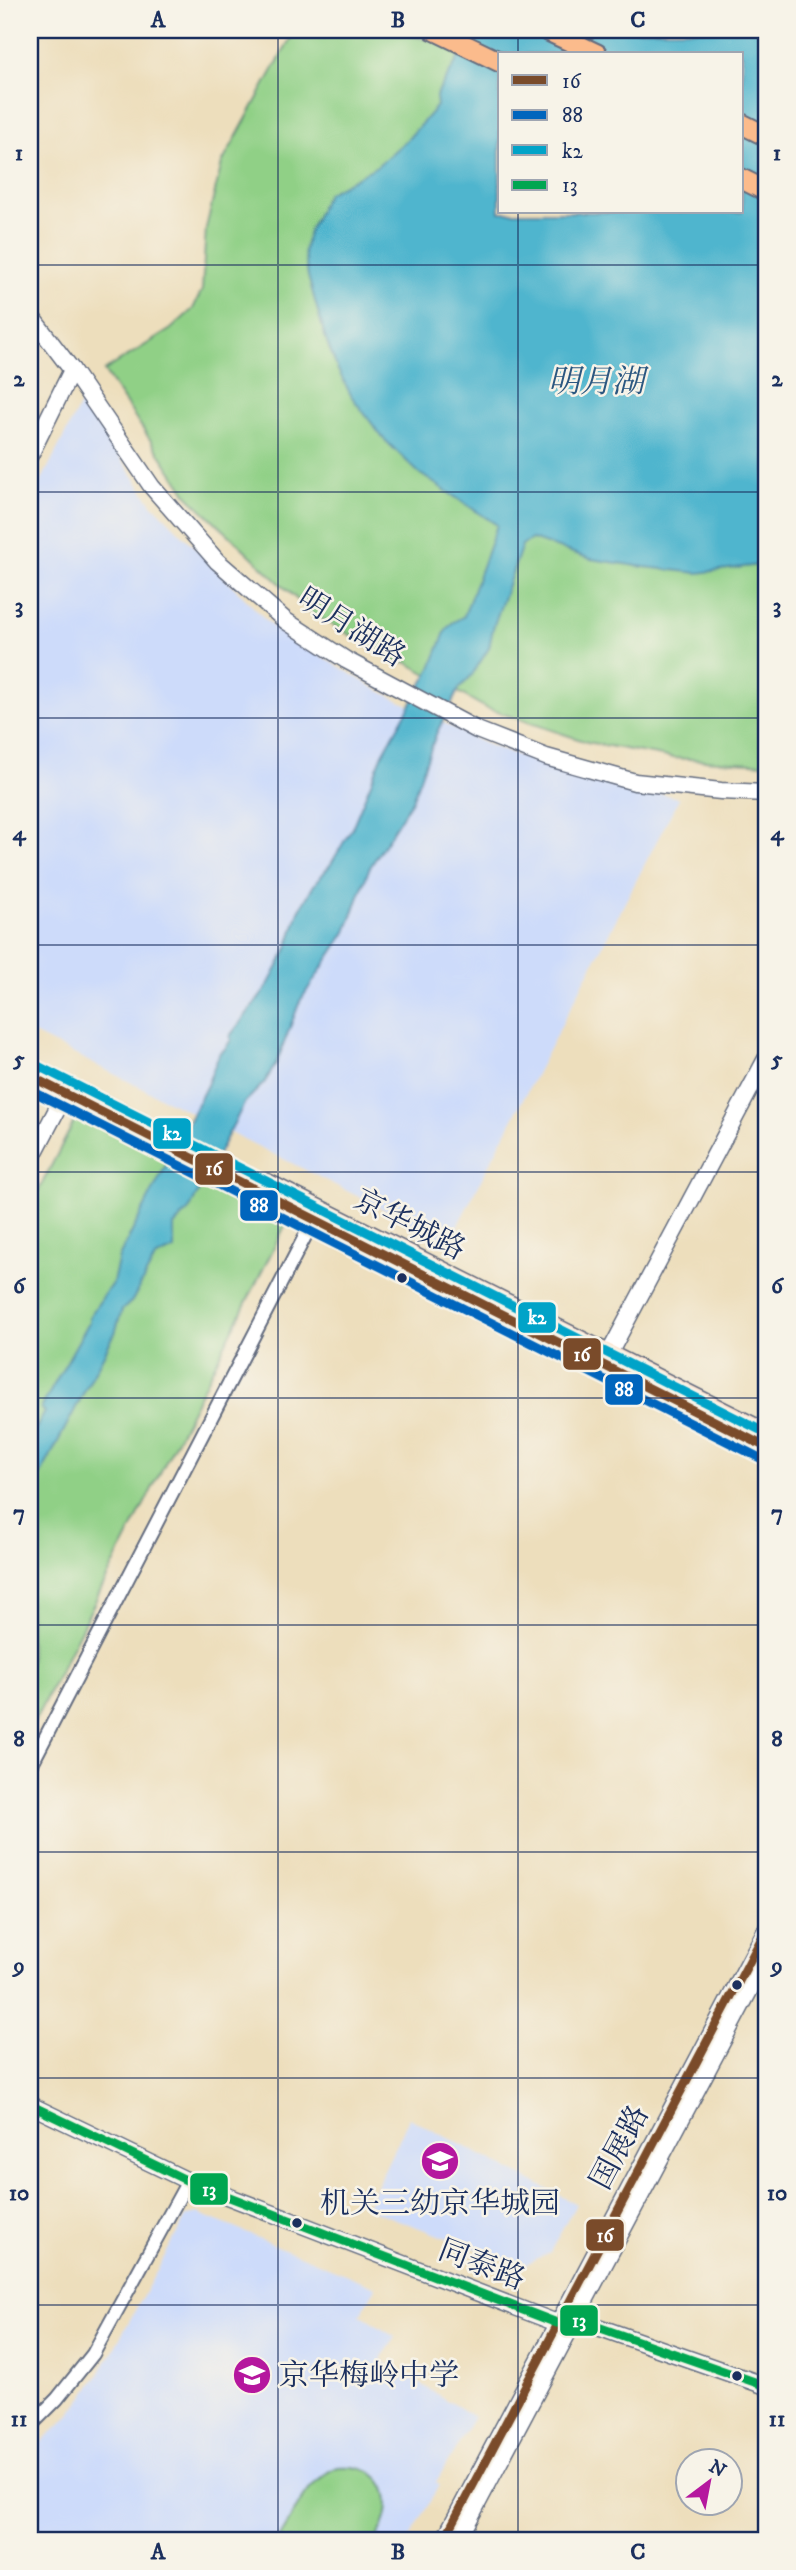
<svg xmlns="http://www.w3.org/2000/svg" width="796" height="2570" viewBox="0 0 796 2570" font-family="'IM FELL DW Pica','Noto Serif SC',serif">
  <rect width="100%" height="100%" fill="#f7f3e8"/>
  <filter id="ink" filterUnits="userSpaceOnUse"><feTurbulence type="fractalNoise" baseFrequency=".0143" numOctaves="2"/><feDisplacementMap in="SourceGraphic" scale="14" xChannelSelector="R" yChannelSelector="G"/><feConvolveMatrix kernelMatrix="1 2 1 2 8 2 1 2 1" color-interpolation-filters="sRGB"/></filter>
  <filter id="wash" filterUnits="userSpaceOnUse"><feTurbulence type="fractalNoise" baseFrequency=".00686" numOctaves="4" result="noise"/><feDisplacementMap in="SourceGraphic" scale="28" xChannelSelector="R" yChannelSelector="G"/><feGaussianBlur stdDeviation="1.57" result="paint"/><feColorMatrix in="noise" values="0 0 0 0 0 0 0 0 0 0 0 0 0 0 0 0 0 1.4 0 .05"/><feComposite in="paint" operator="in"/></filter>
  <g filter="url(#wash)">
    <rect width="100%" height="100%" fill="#eddebc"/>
    <!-- built -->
    <g fill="#cddbfa">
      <polygon points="82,401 152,504 273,627 376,689 488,745 568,773 679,798 449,1242 30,1032 30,503"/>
      <polygon points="409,2118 576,2204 550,2252 522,2266 366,2208"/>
      <polygon points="198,2213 376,2287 360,2315 395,2337 381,2360 474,2417 436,2482 439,2485 409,2540 47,2540 30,2521 30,2453 67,2418 89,2390 113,2351 186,2217"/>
    </g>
    <!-- green -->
    <g fill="#90d086" stroke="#568072" stroke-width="2" fill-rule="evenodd">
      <path d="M295 30H380L428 39 432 30H766V764L673 758 587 742 486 708 406 662 399 663 310 612 188 496 104 371 171 329 193 309 202 290 206 228 222 163ZM500 54H742V212H500Z"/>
      <polygon points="81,1108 287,1222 30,1730 30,1207"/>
      <path d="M338 2467C388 2463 400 2502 376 2540H278C294 2515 309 2478 338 2467Z"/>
    </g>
    <!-- water -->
    <path fill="#4fb5ce" stroke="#357296" stroke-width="2" fill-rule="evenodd" d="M475 30H766V564L698 573 644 567 591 559 532 539 522 545 493 628 489 648 472 675 459 689 437 732 412 800 369 869 346 932 300 1001 276 1064 264 1083 245 1102 189 1210 174 1226V1249L155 1258 132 1301 122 1310 115 1333 30 1495V1439L45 1412 41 1408 89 1322V1317L113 1282 119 1257 207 1085 220 1052 224 1050 231 1040 230 1036 266 989 287 949 299 911 314 885 331 864 352 828 383 754 431 668 446 630 452 623 464 616 497 525 419 473 383 438 352 397 338 370 326 340 308 276 304 251 309 231 327 194 377 166 408 139 437 106 436 96ZM500 54H742V212H500Z"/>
  </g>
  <g filter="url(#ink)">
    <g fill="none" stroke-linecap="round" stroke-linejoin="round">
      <!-- minor casing -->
      <g stroke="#646c7f" stroke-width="16">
        <g id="minor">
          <polyline points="30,1767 313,1221"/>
          <polyline points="30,2426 57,2399 93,2354 188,2181"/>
        </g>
      </g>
      <!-- tertiary casing -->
      <g stroke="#646c7f" stroke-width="19">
        <g id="tertiary">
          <polyline points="30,315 72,370 152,487 217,561 286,621 346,660 477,730 546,757 635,782 721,791 766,793"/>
          <polyline points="30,455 72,370"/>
          <polyline points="30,1161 65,1094"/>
          <polyline points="603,1365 766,1059"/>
          <polyline points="30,2105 188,2181 557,2323 575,2319 766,2386"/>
          <polyline points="444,2540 766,1930"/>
          <polyline points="458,2540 766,1959"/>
        </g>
      </g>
      <!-- secondary casing -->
      <g stroke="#646c7f" stroke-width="21">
        <g id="secondary">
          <polyline points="30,1076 766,1447"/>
          <polyline points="267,1183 766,1433"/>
        </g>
      </g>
      <!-- primary casing -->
      <g stroke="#646c7f" stroke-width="23">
        <g id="primary">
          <polyline points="434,30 500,62"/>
          <polyline points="546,30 597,54"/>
          <polyline points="742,124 766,136"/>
          <polyline points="742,179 766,191"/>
        </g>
      </g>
      <!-- minor -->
      <use href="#minor" stroke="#fff" stroke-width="12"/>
      <!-- tertiary -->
      <use href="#tertiary" stroke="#fff" stroke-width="16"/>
      <!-- secondary -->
      <use href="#secondary" stroke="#fde4d1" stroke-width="18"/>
      <!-- primary -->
      <use href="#primary" stroke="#fbbb8c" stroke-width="19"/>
      <!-- bus-1 casing -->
      <g stroke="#f7f3e8" stroke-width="14">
        <g id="bus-1">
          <polyline points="30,1076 766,1447"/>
          <polyline points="444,2540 766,1930"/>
        </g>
      </g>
      <!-- bus-2 casing -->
      <g stroke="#f7f3e8" stroke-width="14">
        <polyline id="bus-2" points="30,1090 760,1458"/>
      </g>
      <!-- bus-3 casing -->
      <g stroke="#f7f3e8" stroke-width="14">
        <polyline id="bus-3" points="36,1065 766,1433"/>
      </g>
      <!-- bus-4 casing -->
      <g stroke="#f7f3e8" stroke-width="14">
        <polyline id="bus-4" points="30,2105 188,2181 557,2323 575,2319 766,2386"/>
      </g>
      <!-- bus-1 -->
      <use href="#bus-1" stroke="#7a4b2a" stroke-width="9"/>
      <!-- bus-2 -->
      <use href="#bus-2" stroke="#0065bd" stroke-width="9"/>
      <!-- bus-3 -->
      <use href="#bus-3" stroke="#01a3c8" stroke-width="9"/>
      <!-- bus-4 -->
      <use href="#bus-4" stroke="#00a651" stroke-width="9"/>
    </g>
  </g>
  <!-- grid -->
  <path fill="none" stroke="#1b2f5e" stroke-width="2" stroke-opacity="0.55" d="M278 30V2540M518 30V54M518 212V2540M30 265H766M30 492H766M30 718H766M30 945H766M30 1172H766M30 1398H766M30 1625H766M30 1852H766M30 2078H766M30 2305H766"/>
  <!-- icons -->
  <defs>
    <g id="school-disc" transform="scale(2.0125)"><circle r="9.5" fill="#b5179e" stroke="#f7f3e8"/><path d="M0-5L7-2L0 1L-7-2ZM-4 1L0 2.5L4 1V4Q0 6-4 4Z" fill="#fff"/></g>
  </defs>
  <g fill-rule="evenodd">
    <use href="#school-disc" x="440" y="2161"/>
    <use href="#school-disc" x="252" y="2375"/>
  </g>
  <!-- markers -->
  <g fill="#1b2f5e" stroke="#f7f3e8" stroke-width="2.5">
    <circle cx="402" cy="1278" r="6"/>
    <circle cx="737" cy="1985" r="6"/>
    <circle cx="297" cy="2223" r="6"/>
    <circle cx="737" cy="2376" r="6"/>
  </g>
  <g text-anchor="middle" stroke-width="5" stroke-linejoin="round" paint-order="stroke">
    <!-- street labels -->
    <g font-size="30" fill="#1b2f5e" stroke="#f7f3e8">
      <text transform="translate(352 627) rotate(32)" y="10">明月湖路</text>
      <text transform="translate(410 1224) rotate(27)" y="10">京华城路</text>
      <text transform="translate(619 2147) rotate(-62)" y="10">国展路</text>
      <text transform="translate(482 2264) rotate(21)" y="10">同泰路</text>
    </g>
    <!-- poi labels -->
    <g font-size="30" fill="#1b2f5e" stroke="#f7f3e8">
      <text x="440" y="2213">机关三幼京华城园</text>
      <text x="279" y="2385" text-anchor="start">京华梅岭中学</text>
    </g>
    <!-- water labels -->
    <g font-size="32" font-style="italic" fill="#2b5780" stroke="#f7f3e8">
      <text x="596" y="392">明月湖</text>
    </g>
  </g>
  <g stroke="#f7f3e8" stroke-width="2.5">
    <rect x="152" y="1117" width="40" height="33" rx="7" fill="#01a3c8"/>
    <rect x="194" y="1152" width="40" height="34" rx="7" fill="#7a4b2a"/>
    <rect x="239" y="1189" width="40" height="33" rx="7" fill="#0065bd"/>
    <rect x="517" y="1301" width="40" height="33" rx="7" fill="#01a3c8"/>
    <rect x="562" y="1337" width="40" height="34" rx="7" fill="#7a4b2a"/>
    <rect x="604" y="1373" width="40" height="33" rx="7" fill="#0065bd"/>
    <rect x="189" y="2172" width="40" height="34" rx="7" fill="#00a651"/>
    <rect x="585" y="2218" width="40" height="34" rx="7" fill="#7a4b2a"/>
    <rect x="559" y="2304" width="40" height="33" rx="7" fill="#00a651"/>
  </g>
  <g font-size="19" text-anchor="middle" font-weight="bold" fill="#fff">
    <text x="172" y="1140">k2</text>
    <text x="214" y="1175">16</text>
    <text x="259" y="1212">88</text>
    <text x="537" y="1324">k2</text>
    <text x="582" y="1361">16</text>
    <text x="624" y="1396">88</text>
    <text x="209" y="2196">13</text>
    <text x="605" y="2242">16</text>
    <text x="579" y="2327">13</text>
  </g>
  <!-- margin -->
  <rect width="796" height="2570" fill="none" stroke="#f7f3e8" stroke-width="77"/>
  <!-- legend -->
  <rect x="498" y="52" width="245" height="161" fill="#f7f3e8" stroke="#9fa5b1" stroke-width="2"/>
  <rect x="512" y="75" width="35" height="10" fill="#7a4b2a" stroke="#9fa5b1" stroke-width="2"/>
  <text x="562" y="88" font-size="21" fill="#1b2f5e">16</text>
  <rect x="512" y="110" width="35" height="10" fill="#0065bd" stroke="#9fa5b1" stroke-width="2"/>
  <text x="562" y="122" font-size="21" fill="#1b2f5e">88</text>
  <rect x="512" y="145" width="35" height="10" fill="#01a3c8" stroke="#9fa5b1" stroke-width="2"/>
  <text x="562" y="158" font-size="21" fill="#1b2f5e">k2</text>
  <rect x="512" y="180" width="35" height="10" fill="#00a651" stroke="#9fa5b1" stroke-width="2"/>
  <text x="562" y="192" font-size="21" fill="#1b2f5e">13</text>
  <!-- north arrow -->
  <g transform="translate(709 2482) rotate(32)"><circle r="33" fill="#f7f3e8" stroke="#9fa5b1" stroke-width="2"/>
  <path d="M0-5L12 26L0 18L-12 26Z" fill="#b5179e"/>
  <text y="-10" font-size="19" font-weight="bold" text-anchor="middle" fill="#1b2f5e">N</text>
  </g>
  <rect x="38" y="38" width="720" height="2494" fill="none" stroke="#1b2f5e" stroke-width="2.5"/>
  <g font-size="23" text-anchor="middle" font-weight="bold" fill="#1b2f5e">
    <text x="158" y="27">A</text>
    <text x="398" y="27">B</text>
    <text x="638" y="27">C</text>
    <text x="19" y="160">1</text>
    <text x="777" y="160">1</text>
    <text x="19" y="386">2</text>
    <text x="777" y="386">2</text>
    <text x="19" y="613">3</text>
    <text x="777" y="613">3</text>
    <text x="19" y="840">4</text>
    <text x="777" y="840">4</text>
    <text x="19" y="1066">5</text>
    <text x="777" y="1066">5</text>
    <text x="19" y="1293">6</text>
    <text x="777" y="1293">6</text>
    <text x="19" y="1520">7</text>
    <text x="777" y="1520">7</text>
    <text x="19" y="1746">8</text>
    <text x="777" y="1746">8</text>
    <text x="19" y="1973">9</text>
    <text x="777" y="1973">9</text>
    <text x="19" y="2200">10</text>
    <text x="777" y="2200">10</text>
    <text x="19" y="2426">11</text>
    <text x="777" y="2426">11</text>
    <text x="158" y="2559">A</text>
    <text x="398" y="2559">B</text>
    <text x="638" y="2559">C</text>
  </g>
</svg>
